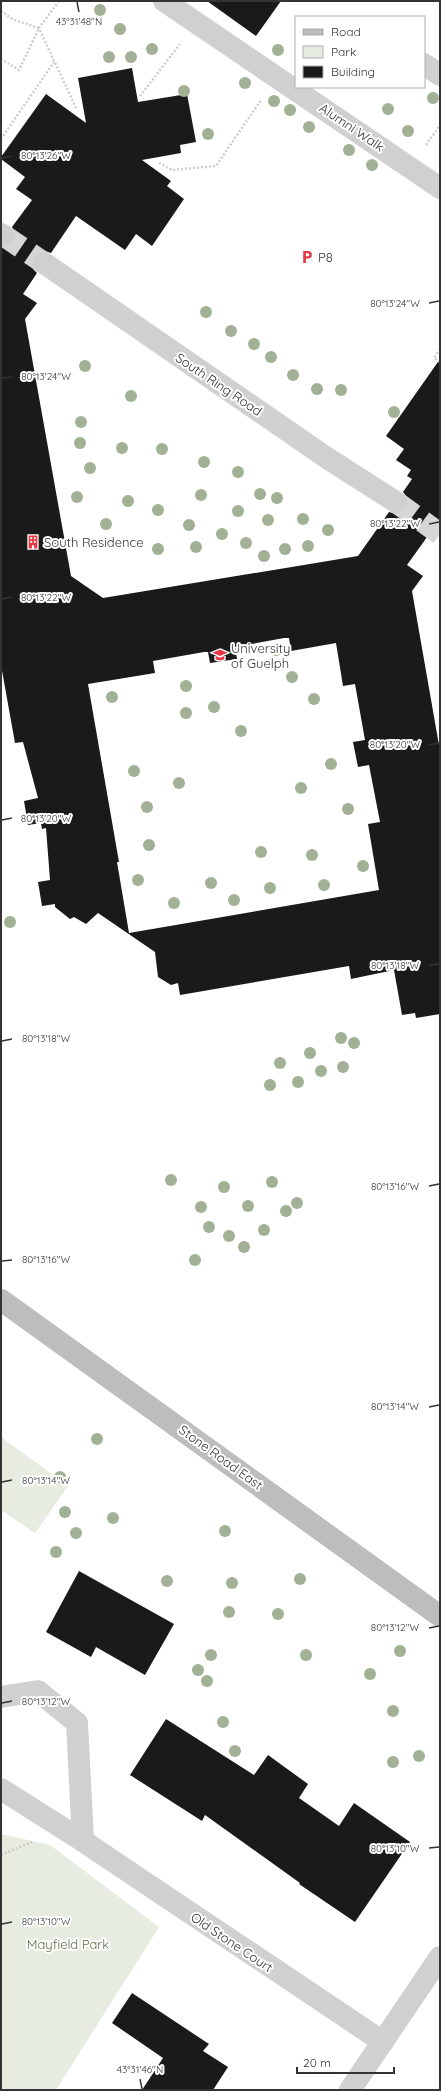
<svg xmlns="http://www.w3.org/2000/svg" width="441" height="2091" viewBox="0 0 441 2091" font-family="Quicksand,sans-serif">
  <rect width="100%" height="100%" fill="#fff"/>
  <!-- green -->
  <g fill="#e6ecdf">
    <polygon points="1,1437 68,1486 35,1533 1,1510"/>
    <polygon points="1,1834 50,1845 159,1927 56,2090 1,2090"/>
  </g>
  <!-- building -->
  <g fill="#1a1a1a" fill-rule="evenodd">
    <polygon points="207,1 281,1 256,36"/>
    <path d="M132 68 138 102 187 94 196 142 180 145 181 153 142 160 171 181 167 186 184 199 152 246 136 234 125 250 76 216 51 253 45 251 38 252 34 256 32 262 33 269 37 273 23 294 37 303 25 319 71 576 103 598 358 556 389 512 396 514 402 513 407 508 408 503 407 497 403 492 412 479 407 476 411 470 396 460 404 449 386 436 440 359V519L407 565 423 576 412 591 440 751V1014L416 1018 415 1013 402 1015 394 970 351 979 349 966 180 995 178 983 171 985 158 977 155 952 98 913 86 924 74 917 70 919 55 907V904L42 906 38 882 50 880 46 828 42 829 41 823 28 825 24 801 38 798 23 742 15 743 1 665V247L10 246 14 241 15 234 12 227 32 200 16 189 25 177 1 159V157L46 94 86 123 78 78ZM284 638H289L291 651 336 643 343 686 355 684 365 740 353 742 358 767 369 765 380 822 368 824 379 890 129 933 117 862H119L88 684 155 673 153 661 204 652H208L210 663 237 659 235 647Z"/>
    <polygon points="79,1571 174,1624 145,1675 96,1647 91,1657 46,1632"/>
    <polygon points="166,1719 254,1775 268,1755 308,1784 299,1798 339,1826 354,1803 410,1842 355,1922 299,1884 300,1883 205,1815 202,1821 130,1775"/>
    <polygon points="132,1993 209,2044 203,2051 228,2067 213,2090 142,2090 163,2058 112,2023"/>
  </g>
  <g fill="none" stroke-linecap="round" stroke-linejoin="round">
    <!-- street-tunnel -->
    <g stroke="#d6d6d6" stroke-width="22" stroke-dasharray="22 11" stroke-linecap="butt">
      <polyline points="3,235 44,263"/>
      <polyline points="396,502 440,534"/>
    </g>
    <!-- path -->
    <g stroke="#cdcdcd" stroke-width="2.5" stroke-dasharray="2 2" stroke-linecap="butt">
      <polyline points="59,1 39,28 76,108"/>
      <polyline points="1,11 14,20 39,28 19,70 1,59"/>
      <polyline points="140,96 180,44"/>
      <polyline points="1,139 54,62"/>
      <polyline points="426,145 440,125"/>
      <polyline points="159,163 172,170 216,166 261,100"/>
      <polyline points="440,349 434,358 440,362"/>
      <polyline points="1,1855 32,1842"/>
    </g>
    <!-- street -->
    <g stroke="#d0d0d0" stroke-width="22">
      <polyline points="164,1 440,188"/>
      <polyline points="424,64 440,75"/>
      <polyline points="1,234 3,235"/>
      <polyline points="44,263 327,458 396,502"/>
      <polyline points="1,1697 38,1691 77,1723 83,1841"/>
      <polyline points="1,1789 83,1841 383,2042"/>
      <polyline points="350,2090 440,1957"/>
    </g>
    <!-- secondary -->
    <polyline stroke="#bdbdbd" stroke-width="22" points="1,1300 440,1616"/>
  </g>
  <!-- trees -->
  <g fill="#a2b095">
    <circle cx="100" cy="10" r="6"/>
    <circle cx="120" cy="29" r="6"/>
    <circle cx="152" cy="49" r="6"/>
    <circle cx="278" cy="50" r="6"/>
    <circle cx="109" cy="57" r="6"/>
    <circle cx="131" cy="57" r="6"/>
    <circle cx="245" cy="83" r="6"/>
    <circle cx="184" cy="91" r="6"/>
    <circle cx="433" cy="98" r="6"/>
    <circle cx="274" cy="101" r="6"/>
    <circle cx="388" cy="109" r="6"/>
    <circle cx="290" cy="110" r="6"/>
    <circle cx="309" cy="127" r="6"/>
    <circle cx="408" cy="131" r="6"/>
    <circle cx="208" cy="134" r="6"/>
    <circle cx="349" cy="150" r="6"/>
    <circle cx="372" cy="165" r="6"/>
    <circle cx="206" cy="312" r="6"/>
    <circle cx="231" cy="331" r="6"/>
    <circle cx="254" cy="344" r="6"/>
    <circle cx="271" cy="357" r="6"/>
    <circle cx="85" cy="366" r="6"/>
    <circle cx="293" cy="375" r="6"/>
    <circle cx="317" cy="389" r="6"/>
    <circle cx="341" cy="390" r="6"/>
    <circle cx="131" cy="396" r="6"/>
    <circle cx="394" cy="412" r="6"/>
    <circle cx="81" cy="422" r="6"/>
    <circle cx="80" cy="443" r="6"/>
    <circle cx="122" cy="448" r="6"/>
    <circle cx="162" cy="449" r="6"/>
    <circle cx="204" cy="462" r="6"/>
    <circle cx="90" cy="468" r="6"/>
    <circle cx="238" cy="472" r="6"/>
    <circle cx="260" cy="494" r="6"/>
    <circle cx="201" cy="495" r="6"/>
    <circle cx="77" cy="497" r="6"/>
    <circle cx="277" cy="498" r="6"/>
    <circle cx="128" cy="501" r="6"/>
    <circle cx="158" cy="510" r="6"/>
    <circle cx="238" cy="511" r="6"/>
    <circle cx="303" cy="519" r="6"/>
    <circle cx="268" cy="520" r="6"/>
    <circle cx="106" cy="524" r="6"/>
    <circle cx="189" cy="525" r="6"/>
    <circle cx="328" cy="530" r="6"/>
    <circle cx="222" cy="534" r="6"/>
    <circle cx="246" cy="543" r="6"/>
    <circle cx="308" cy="546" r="6"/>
    <circle cx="196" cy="547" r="6"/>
    <circle cx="158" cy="549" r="6"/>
    <circle cx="285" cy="549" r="6"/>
    <circle cx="264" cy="556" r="6"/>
    <circle cx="276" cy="650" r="6"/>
    <circle cx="292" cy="677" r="6"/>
    <circle cx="186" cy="686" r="6"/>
    <circle cx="112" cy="697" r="6"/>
    <circle cx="314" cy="699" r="6"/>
    <circle cx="214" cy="707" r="6"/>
    <circle cx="186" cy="713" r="6"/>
    <circle cx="241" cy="731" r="6"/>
    <circle cx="331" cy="764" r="6"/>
    <circle cx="134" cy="771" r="6"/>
    <circle cx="179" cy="783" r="6"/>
    <circle cx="301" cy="788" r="6"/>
    <circle cx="147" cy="807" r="6"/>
    <circle cx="348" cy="809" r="6"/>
    <circle cx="149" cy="845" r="6"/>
    <circle cx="261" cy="852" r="6"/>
    <circle cx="312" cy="855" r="6"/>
    <circle cx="363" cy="866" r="6"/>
    <circle cx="138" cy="880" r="6"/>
    <circle cx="211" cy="883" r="6"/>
    <circle cx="324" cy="885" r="6"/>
    <circle cx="270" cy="888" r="6"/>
    <circle cx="234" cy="900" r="6"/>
    <circle cx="174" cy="903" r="6"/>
    <circle cx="10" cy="922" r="6"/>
    <circle cx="341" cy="1038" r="6"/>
    <circle cx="354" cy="1043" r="6"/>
    <circle cx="310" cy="1053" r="6"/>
    <circle cx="280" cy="1063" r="6"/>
    <circle cx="343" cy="1067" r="6"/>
    <circle cx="321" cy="1071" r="6"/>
    <circle cx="298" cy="1082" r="6"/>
    <circle cx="270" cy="1085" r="6"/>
    <circle cx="171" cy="1180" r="6"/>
    <circle cx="272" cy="1182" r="6"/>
    <circle cx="224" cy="1187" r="6"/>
    <circle cx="297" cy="1203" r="6"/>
    <circle cx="248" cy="1206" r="6"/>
    <circle cx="201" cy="1207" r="6"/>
    <circle cx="286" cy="1211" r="6"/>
    <circle cx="209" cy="1227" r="6"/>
    <circle cx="264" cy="1230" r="6"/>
    <circle cx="229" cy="1236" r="6"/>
    <circle cx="244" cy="1247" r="6"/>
    <circle cx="195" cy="1260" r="6"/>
    <circle cx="97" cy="1439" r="6"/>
    <circle cx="60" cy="1477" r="6"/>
    <circle cx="65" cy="1512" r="6"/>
    <circle cx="113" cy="1518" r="6"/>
    <circle cx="225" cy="1531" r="6"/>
    <circle cx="76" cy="1533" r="6"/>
    <circle cx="56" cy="1552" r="6"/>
    <circle cx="300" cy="1579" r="6"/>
    <circle cx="167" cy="1581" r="6"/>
    <circle cx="232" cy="1583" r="6"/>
    <circle cx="229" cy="1612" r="6"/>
    <circle cx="278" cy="1614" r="6"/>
    <circle cx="400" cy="1651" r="6"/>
    <circle cx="211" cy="1655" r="6"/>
    <circle cx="306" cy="1655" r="6"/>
    <circle cx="198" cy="1670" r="6"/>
    <circle cx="370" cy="1674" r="6"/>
    <circle cx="207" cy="1681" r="6"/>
    <circle cx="393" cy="1711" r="6"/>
    <circle cx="223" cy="1722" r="6"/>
    <circle cx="235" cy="1751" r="6"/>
    <circle cx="419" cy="1756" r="6"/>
    <circle cx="393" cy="1762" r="6"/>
  </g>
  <!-- ticks -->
  <path fill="none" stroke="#333" stroke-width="1.5" d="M77 2 79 12M2 158 12 156M429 303 439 301M2 378 12 377M429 524 439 522M2 599 12 597M429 745 439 743M2 820 12 818M429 965 439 964M2 1041 12 1039M429 1186 439 1184M2 1261 12 1260M429 1407 439 1405M2 1482 12 1480M429 1628 439 1626M2 1703 12 1701M429 1848 439 1847M2 1924 12 1922M140 2079 142 2089"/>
  <!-- icons -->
  <defs>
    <g id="parking-bare" transform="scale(1.08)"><path d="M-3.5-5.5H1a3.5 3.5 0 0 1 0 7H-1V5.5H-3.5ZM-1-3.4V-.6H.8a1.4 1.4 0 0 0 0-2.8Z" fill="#e63946" stroke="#fff" stroke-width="2.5" paint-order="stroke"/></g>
    <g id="building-bare" transform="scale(1.08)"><path d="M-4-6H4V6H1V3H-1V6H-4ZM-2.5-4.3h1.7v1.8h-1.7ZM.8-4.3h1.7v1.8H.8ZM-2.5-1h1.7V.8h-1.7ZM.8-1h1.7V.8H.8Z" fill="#e63946" stroke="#fff" stroke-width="2.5" paint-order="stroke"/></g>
    <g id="university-bare" transform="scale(1.08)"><path d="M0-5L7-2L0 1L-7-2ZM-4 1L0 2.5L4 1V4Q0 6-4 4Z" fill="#e63946" stroke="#fff" stroke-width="2.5" paint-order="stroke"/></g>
  </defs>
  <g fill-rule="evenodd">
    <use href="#parking-bare" x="307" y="257"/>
    <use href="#building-bare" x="33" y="542"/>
    <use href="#university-bare" x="220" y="655"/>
  </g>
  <g text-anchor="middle" stroke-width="4" stroke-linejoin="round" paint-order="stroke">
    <!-- street labels -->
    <g font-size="13" fill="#333" stroke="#fff">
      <text transform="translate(352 127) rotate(34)" y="5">Alumni Walk</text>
      <text transform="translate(219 384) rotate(34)" y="5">South Ring Road</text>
      <text transform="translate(221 1457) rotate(36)" y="5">Stone Road East</text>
      <text transform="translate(232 1942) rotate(34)" y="5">Old Stone Court</text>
    </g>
    <!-- poi labels -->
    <g font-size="13" fill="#333" stroke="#fff" text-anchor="start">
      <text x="318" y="262">P8</text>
      <text x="44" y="547">South Residence</text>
      <text x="231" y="653">University<tspan x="231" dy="15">of Guelph</tspan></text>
    </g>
    <!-- park labels -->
    <g font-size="13" fill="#56703f" stroke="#fff">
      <text x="68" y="1949">Mayfield Park</text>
    </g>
  </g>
  <g font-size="10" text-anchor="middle" fill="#333" stroke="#fff" stroke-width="4" stroke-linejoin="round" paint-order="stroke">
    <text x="79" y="25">43°31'48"N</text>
    <text x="46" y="159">80°13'26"W</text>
    <text x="395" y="307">80°13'24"W</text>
    <text x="46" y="380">80°13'24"W</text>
    <text x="395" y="527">80°13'22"W</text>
    <text x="46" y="601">80°13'22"W</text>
    <text x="395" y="748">80°13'20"W</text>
    <text x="46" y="822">80°13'20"W</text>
    <text x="395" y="969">80°13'18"W</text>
    <text x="46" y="1042">80°13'18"W</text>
    <text x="395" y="1190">80°13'16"W</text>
    <text x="46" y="1263">80°13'16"W</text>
    <text x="395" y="1410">80°13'14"W</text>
    <text x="46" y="1484">80°13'14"W</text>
    <text x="395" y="1631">80°13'12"W</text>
    <text x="46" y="1705">80°13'12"W</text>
    <text x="395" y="1852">80°13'10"W</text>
    <text x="46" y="1925">80°13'10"W</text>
    <text x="140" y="2073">43°31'46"N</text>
  </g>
  <!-- border -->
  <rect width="441" height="2091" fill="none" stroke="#333333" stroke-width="4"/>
  <!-- legend -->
  <rect x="295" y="16" width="130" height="72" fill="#ffffff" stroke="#adadad"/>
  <rect x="303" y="29" width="20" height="6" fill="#bdbdbd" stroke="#adadad"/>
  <text x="331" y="36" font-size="12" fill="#333333">Road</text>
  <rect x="303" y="46" width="20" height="12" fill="#e6ecdf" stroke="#adadad"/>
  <text x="331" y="56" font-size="12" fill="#333333">Park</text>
  <rect x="303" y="66" width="20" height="12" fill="#1a1a1a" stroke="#adadad"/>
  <text x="331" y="76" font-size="12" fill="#333333">Building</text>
  <!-- scale -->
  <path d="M297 2067v6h97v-6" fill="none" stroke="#333333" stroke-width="2"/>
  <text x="303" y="2067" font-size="12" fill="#333333" stroke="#ffffff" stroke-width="3" paint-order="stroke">20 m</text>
</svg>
